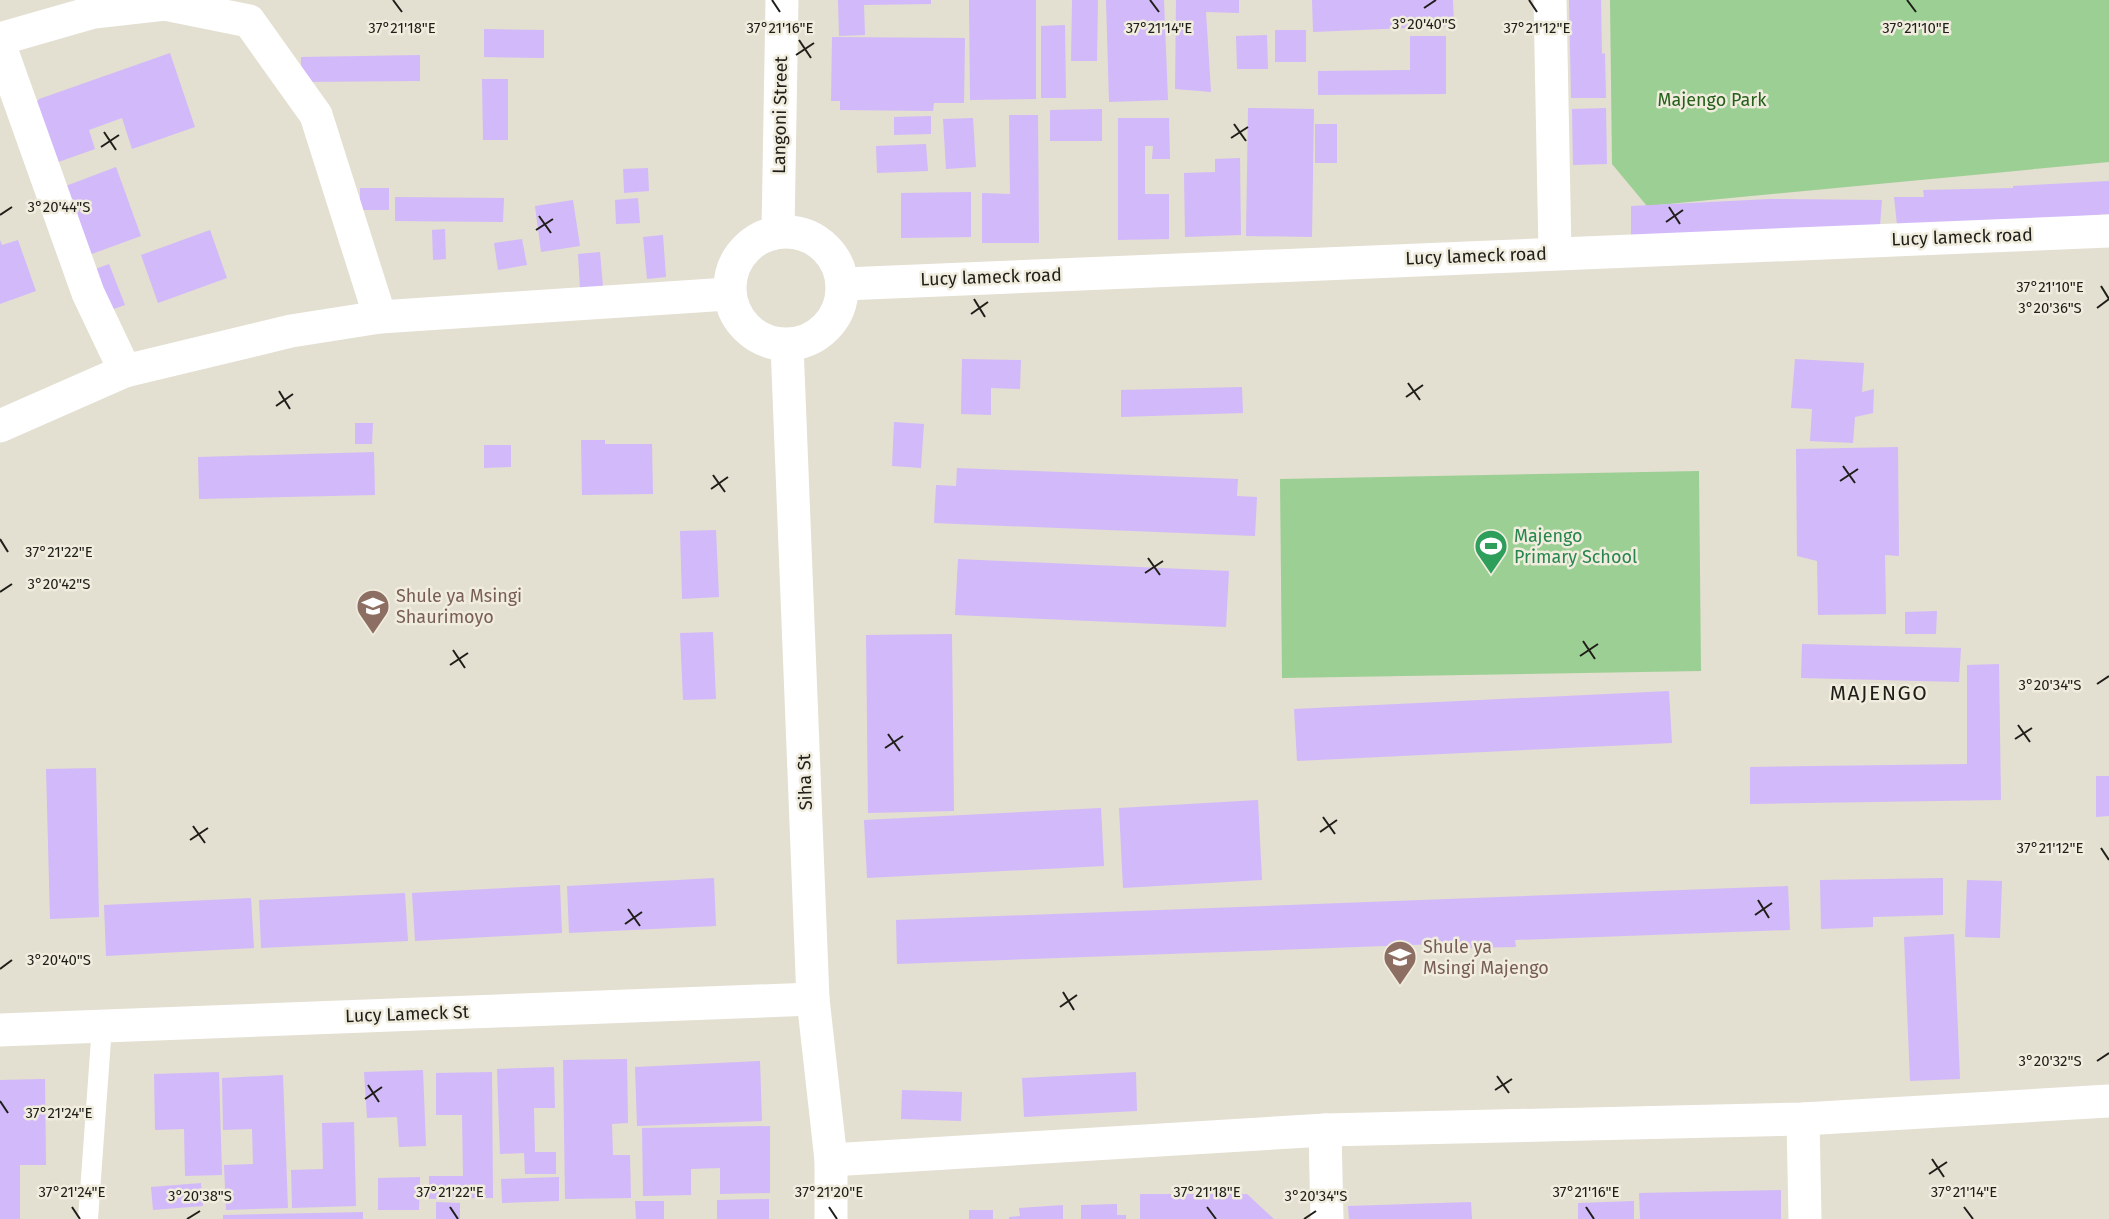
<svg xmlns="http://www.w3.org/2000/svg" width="2109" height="1219" font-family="'Fira Sans',sans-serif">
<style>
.green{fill:#9ccf93}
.building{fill:#d2b9fa}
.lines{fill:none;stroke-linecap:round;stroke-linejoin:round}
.service{stroke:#fff;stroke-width:20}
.minor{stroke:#fff;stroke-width:33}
.ticks{fill:none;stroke:#1f1e19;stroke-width:2}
.labels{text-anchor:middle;stroke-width:5;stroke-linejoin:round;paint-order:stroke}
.park-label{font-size:18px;fill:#26601b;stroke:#f0ecde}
.street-label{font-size:18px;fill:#1f1e19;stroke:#f0ecde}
.leisure-label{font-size:18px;fill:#27864d;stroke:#f0ecde;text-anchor:start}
.education-label{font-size:18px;fill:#785e54;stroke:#f0ecde;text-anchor:start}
.quarter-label{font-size:21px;letter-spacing:1.5px;fill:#1f1e19;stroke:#f0ecde}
.ticks-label{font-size:15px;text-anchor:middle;fill:#1f1e19;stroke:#f0ecde;stroke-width:5;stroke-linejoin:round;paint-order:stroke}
</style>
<rect width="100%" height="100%" fill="#e3dfd1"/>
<!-- green -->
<g class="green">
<path d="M1610,0H2109V162L1647,206L1612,164Z"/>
<path d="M1699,471L1701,671L1282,678L1280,479Z"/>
</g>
<!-- building -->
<g class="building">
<path d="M838,0H931V4L864,5L865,35L839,36Z"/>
<path d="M969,0H1036V99L970,100Z"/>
<path d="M1072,0H1098L1097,61H1071Z"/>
<path d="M1106,0H1164L1168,100L1109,102Z"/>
<path d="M1176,0H1239V13L1206,12L1211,92L1175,89Z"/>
<path d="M1312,0H1453L1454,26L1313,32Z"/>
<path d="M1569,0H1601L1602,54L1605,53L1606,98H1571Z"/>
<path d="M1065,25L1066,98H1041V26Z"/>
<path d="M484,29L544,30V58L484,57Z"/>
<rect x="1275" y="30" width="31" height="32"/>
<path d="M1267,35L1268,69H1237L1236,36Z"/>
<path d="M1410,36H1446V94L1318,95V71L1410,70Z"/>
<path d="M832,37L965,38L964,103H934L933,111L840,110V101H831Z"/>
<path d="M170,53L195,127L132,149L122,118L89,130L95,149L47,166L29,113L39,99Z"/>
<path d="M420,55V81L301,82V57Z"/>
<path d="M482,79H508V140H483Z"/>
<path d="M1248,108L1314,109L1312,237L1246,236Z"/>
<path d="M1606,108L1607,164L1573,165L1572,109Z"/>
<path d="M1102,109V141H1050V110Z"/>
<path d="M1009,115H1038L1039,243H982V193L1010,194Z"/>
<path d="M931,116V134L894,135V117Z"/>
<path d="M973,118L976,167L946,169L943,119Z"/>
<path d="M1118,118H1169L1170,159H1152L1153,146H1145V194H1169V239L1118,240Z"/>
<rect x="1315" y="124" width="22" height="39"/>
<path d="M926,144L928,171L877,173L876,146Z"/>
<path d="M1240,158L1241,235L1185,237L1184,173L1215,172V159Z"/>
<path d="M116,167L141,236L89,255L63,187Z"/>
<path d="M648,168L649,191L624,193L623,169Z"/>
<path d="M2109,181V214L2015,221L1897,225L1894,197H1924L1923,190L2013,188V186Z"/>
<rect x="360" y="188" width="29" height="22"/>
<path d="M971,192V237L901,238V193Z"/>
<path d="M395,197L504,198L503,222L395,221Z"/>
<path d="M638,198L640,223L616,224L615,200Z"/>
<path d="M1769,199L1882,200L1880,226L1631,239V206Z"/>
<path d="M573,200L580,246L541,252L535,206Z"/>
<path d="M445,229L446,259L433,260L432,230Z"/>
<path d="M210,230L227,278L158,303L141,255Z"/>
<path d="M663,235L666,277L647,279L643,237Z"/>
<path d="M522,239L527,265L498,270L494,243Z"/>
<path d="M0,240L2,245L18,240L36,291L0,304Z"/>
<path d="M600,252L603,287L580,289L578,254Z"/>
<path d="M109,264L125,305L108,311L93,270Z"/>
<path d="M962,359L1021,360L1020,389L991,388V415L961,414Z"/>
<path d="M1795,359L1864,363L1862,392L1874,389L1873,413L1855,417L1853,443L1810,441L1812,409L1791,408Z"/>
<path d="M1242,387L1243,413L1121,417V390Z"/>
<path d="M894,422L924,424L921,468L892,466Z"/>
<path d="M355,423H373L372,444H355Z"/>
<path d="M581,440H605V444H652L653,494L582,495Z"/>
<path d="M484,445H511V467L484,468Z"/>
<path d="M1898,447L1899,556L1885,555L1886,614L1818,615L1817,561L1797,556L1796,449Z"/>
<path d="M374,452L375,495L199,499L198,457Z"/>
<path d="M957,468L1238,479L1237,496L1257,497L1255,536L934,523L936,485L956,486Z"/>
<path d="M716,530L719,597L682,599L680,531Z"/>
<path d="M958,559L1229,571L1226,627L955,615Z"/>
<path d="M1937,611L1936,634H1905V612Z"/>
<path d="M713,632L716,699L683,700L680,633Z"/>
<path d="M952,634L954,811L868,813L866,635Z"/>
<path d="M1802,644L1961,648L1959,682L1801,678Z"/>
<path d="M1999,664L2001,800L1750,804V767L1967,764V665Z"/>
<path d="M1669,691L1672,743L1297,761L1294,709Z"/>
<path d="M96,768L99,917L50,919L46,769Z"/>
<path d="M2096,776H2109V816L2096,817Z"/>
<path d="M1258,800L1262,880L1123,888L1119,808Z"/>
<path d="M1101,808L1104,866L867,878L864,820Z"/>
<path d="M714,878L716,926L569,933L567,886Z"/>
<path d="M1943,878V915L1873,917V927L1821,929L1820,880Z"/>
<path d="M1967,880L2002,881L2000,938L1965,937Z"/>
<path d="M560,885L562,933L415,941L412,893Z"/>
<path d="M1788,886L1790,930L1515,940L1516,947L1466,948L1465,943L897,964L896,920Z"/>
<path d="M405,893L408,941L261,948L259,900Z"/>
<path d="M251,898L254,948L106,956L104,905Z"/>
<path d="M1954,934L1960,1079L1910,1081L1904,937Z"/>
<path d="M627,1059L628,1123L612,1124L613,1155H630L631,1198L565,1199L563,1060Z"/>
<path d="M760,1061L762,1121L637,1126L635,1067Z"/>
<path d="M554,1067L555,1108H534L535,1152H556V1174H525L524,1153L500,1154L497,1069Z"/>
<path d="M423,1070L426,1146L399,1147L397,1117L367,1118L364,1072Z"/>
<path d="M219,1072L222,1175L185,1176L184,1129L155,1130L154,1074Z"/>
<path d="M492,1072L493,1198L429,1199V1176H463L462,1115H436V1073Z"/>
<path d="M1136,1072L1137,1111L1024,1117L1022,1078Z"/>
<path d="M283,1075L288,1208L226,1210L224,1165L253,1164L252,1129L223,1130L222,1078Z"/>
<path d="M45,1079L46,1165H20V1219H0V1080Z"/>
<path d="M902,1090L962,1092L961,1121L901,1119Z"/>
<path d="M354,1122L356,1206L292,1208L291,1170L323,1169L322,1123Z"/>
<path d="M770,1126V1193L720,1194V1168L691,1169V1195L643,1196L642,1128Z"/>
<path d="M420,1177L419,1210H378V1178Z"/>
<path d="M559,1177V1201L502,1203L501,1179Z"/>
<path d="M201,1183L203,1206L153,1210L151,1187Z"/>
<path d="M1781,1190V1219H1640L1639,1193Z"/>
<path d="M1140,1194H1247L1274,1219H1140Z"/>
<path d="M769,1199V1219H717V1200Z"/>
<path d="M635,1201H664V1219H636Z"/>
<path d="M1634,1201V1219H1578V1203Z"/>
<path d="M436,1202L460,1203V1219H436Z"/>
<path d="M1471,1202L1472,1219H1349L1348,1206Z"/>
<path d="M1117,1204V1215H1126V1219H1081V1205Z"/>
<path d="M1063,1205V1219H1009V1217L1020,1216L1019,1208Z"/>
<rect x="969" y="1210" width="24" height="9"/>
<path d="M363,1212V1219H223V1215Z"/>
</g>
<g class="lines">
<!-- service -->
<path class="service" d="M88,1219L102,1026"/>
<!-- minor -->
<g class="minor">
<path d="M1550,0L1555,253"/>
<path d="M0,39L94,12L165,4L249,21L316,115L380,317"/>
<path d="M0,46L88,293L125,371"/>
<path d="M778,231L782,0"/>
<circle cx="786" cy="288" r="56"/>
<path d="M844,284L2109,231"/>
<path d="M787,345L813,999L831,1160V1219"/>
<path d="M0,426L125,371L291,331L380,317L728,294"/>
<path d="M0,1030L813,999"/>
<path d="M1803,1119L1805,1219"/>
<path d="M1325,1130L1327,1219"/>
<path d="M831,1160L1325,1130L1803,1119L2109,1101"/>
</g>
</g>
<!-- ticks -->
<path class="ticks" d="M393,0L402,12M772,0L780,12M1150,0L1159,12M1529,0L1537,12M1907,0L1916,12M1424,8L1436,0M799,40L811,58M796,55L814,43M1234,124L1246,141M104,132L116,150M1231,138L1248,127M101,147L119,135M1669,207L1680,224M0,215L12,207M539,216L551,233M1666,222L1683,210M536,230L553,219M2101,286L2109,299M974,299L985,317M2097,308L2109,299M971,314L988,302M1408,383L1420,400M279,391L290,409M1406,397L1423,385M276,406L293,394M1843,466L1855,483M713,475L725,492M1840,481L1858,469M711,489L728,477M0,539L8,552M1148,558L1160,575M1145,573L1163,561M0,592L12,584M1583,641L1595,659M453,650L465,668M1580,656L1598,644M450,665L468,653M2097,684L2109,676M2018,725L2030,742M888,734L900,751M2015,739L2032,728M885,748L903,736M1323,817L1335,834M193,826L205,843M1320,832L1337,820M190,840L208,828M2101,848L2109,860M1758,900L1769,918M628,909L640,926M1755,915L1772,903M625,924L642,912M0,969L12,960M1063,992L1074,1010M1060,1007L1077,995M2097,1061L2109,1053M1497,1076L1509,1093M368,1085L379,1102M1495,1090L1512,1079M365,1099L382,1087M0,1101L8,1113M1932,1159L1944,1177M1929,1174L1947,1162M72,1207L80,1219M450,1207L458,1219M829,1207L837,1219M1207,1207L1216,1219M1586,1207L1594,1219M1964,1207L1973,1219M187,1219L200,1211M1304,1219L1316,1211"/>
<!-- icons -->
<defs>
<g id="stadium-pin" transform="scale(1.725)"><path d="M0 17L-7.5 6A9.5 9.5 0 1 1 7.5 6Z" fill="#2e9e5b" stroke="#f0ecde"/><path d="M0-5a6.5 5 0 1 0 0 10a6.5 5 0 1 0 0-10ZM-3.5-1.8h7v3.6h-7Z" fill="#fff"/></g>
<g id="school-pin" transform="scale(1.725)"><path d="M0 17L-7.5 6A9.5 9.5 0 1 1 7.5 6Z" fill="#8d6e63" stroke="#f0ecde"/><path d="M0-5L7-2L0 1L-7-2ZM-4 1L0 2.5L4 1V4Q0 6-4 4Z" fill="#fff"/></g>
</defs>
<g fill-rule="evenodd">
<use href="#stadium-pin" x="1491" y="546"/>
<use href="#school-pin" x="373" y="606"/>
<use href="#school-pin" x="1400" y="957"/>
</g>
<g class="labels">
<!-- park labels -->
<g class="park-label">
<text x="1712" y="106">Majengo Park</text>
</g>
<!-- street labels -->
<g class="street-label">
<text transform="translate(780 115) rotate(-89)" y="6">Langoni Street</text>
<text transform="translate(1962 237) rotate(-2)" y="6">Lucy lameck road</text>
<text transform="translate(1476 256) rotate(-2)" y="6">Lucy lameck road</text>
<text transform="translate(991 277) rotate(-2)" y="6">Lucy lameck road</text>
<text transform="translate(805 782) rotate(-92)" y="6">Siha St</text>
<text transform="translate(407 1014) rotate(-2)" y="6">Lucy Lameck St</text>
</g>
<!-- leisure labels -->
<g class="leisure-label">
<text x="1514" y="542">Majengo<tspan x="1514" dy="21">Primary School</tspan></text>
</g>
<!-- education labels -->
<g class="education-label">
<text x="396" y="602">Shule ya Msingi<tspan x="396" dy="21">Shaurimoyo</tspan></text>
<text x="1423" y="953">Shule ya<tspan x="1423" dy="21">Msingi Majengo</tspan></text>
</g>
<!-- quarter labels -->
<g class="quarter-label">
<text x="1879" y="700">MAJENGO</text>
</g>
</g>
<g class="ticks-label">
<text x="1424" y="29">3°20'40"S</text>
<text x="402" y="33">37°21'18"E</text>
<text x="1916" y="33">37°21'10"E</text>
<text x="780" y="33">37°21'16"E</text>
<text x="1159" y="33">37°21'14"E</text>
<text x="1537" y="33">37°21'12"E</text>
<text x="59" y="212">3°20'44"S</text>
<text x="2050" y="292">37°21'10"E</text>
<text x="2050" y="313">3°20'36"S</text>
<text x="59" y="557">37°21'22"E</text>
<text x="59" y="589">3°20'42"S</text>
<text x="2050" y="690">3°20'34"S</text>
<text x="2050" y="853">37°21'12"E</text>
<text x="59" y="965">3°20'40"S</text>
<text x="2050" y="1066">3°20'32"S</text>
<text x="59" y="1118">37°21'24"E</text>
<text x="72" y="1197">37°21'24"E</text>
<text x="450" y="1197">37°21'22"E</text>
<text x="829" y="1197">37°21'20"E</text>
<text x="1207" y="1197">37°21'18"E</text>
<text x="1586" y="1197">37°21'16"E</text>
<text x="1964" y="1197">37°21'14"E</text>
<text x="200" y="1201">3°20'38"S</text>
<text x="1316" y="1201">3°20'34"S</text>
</g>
</svg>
